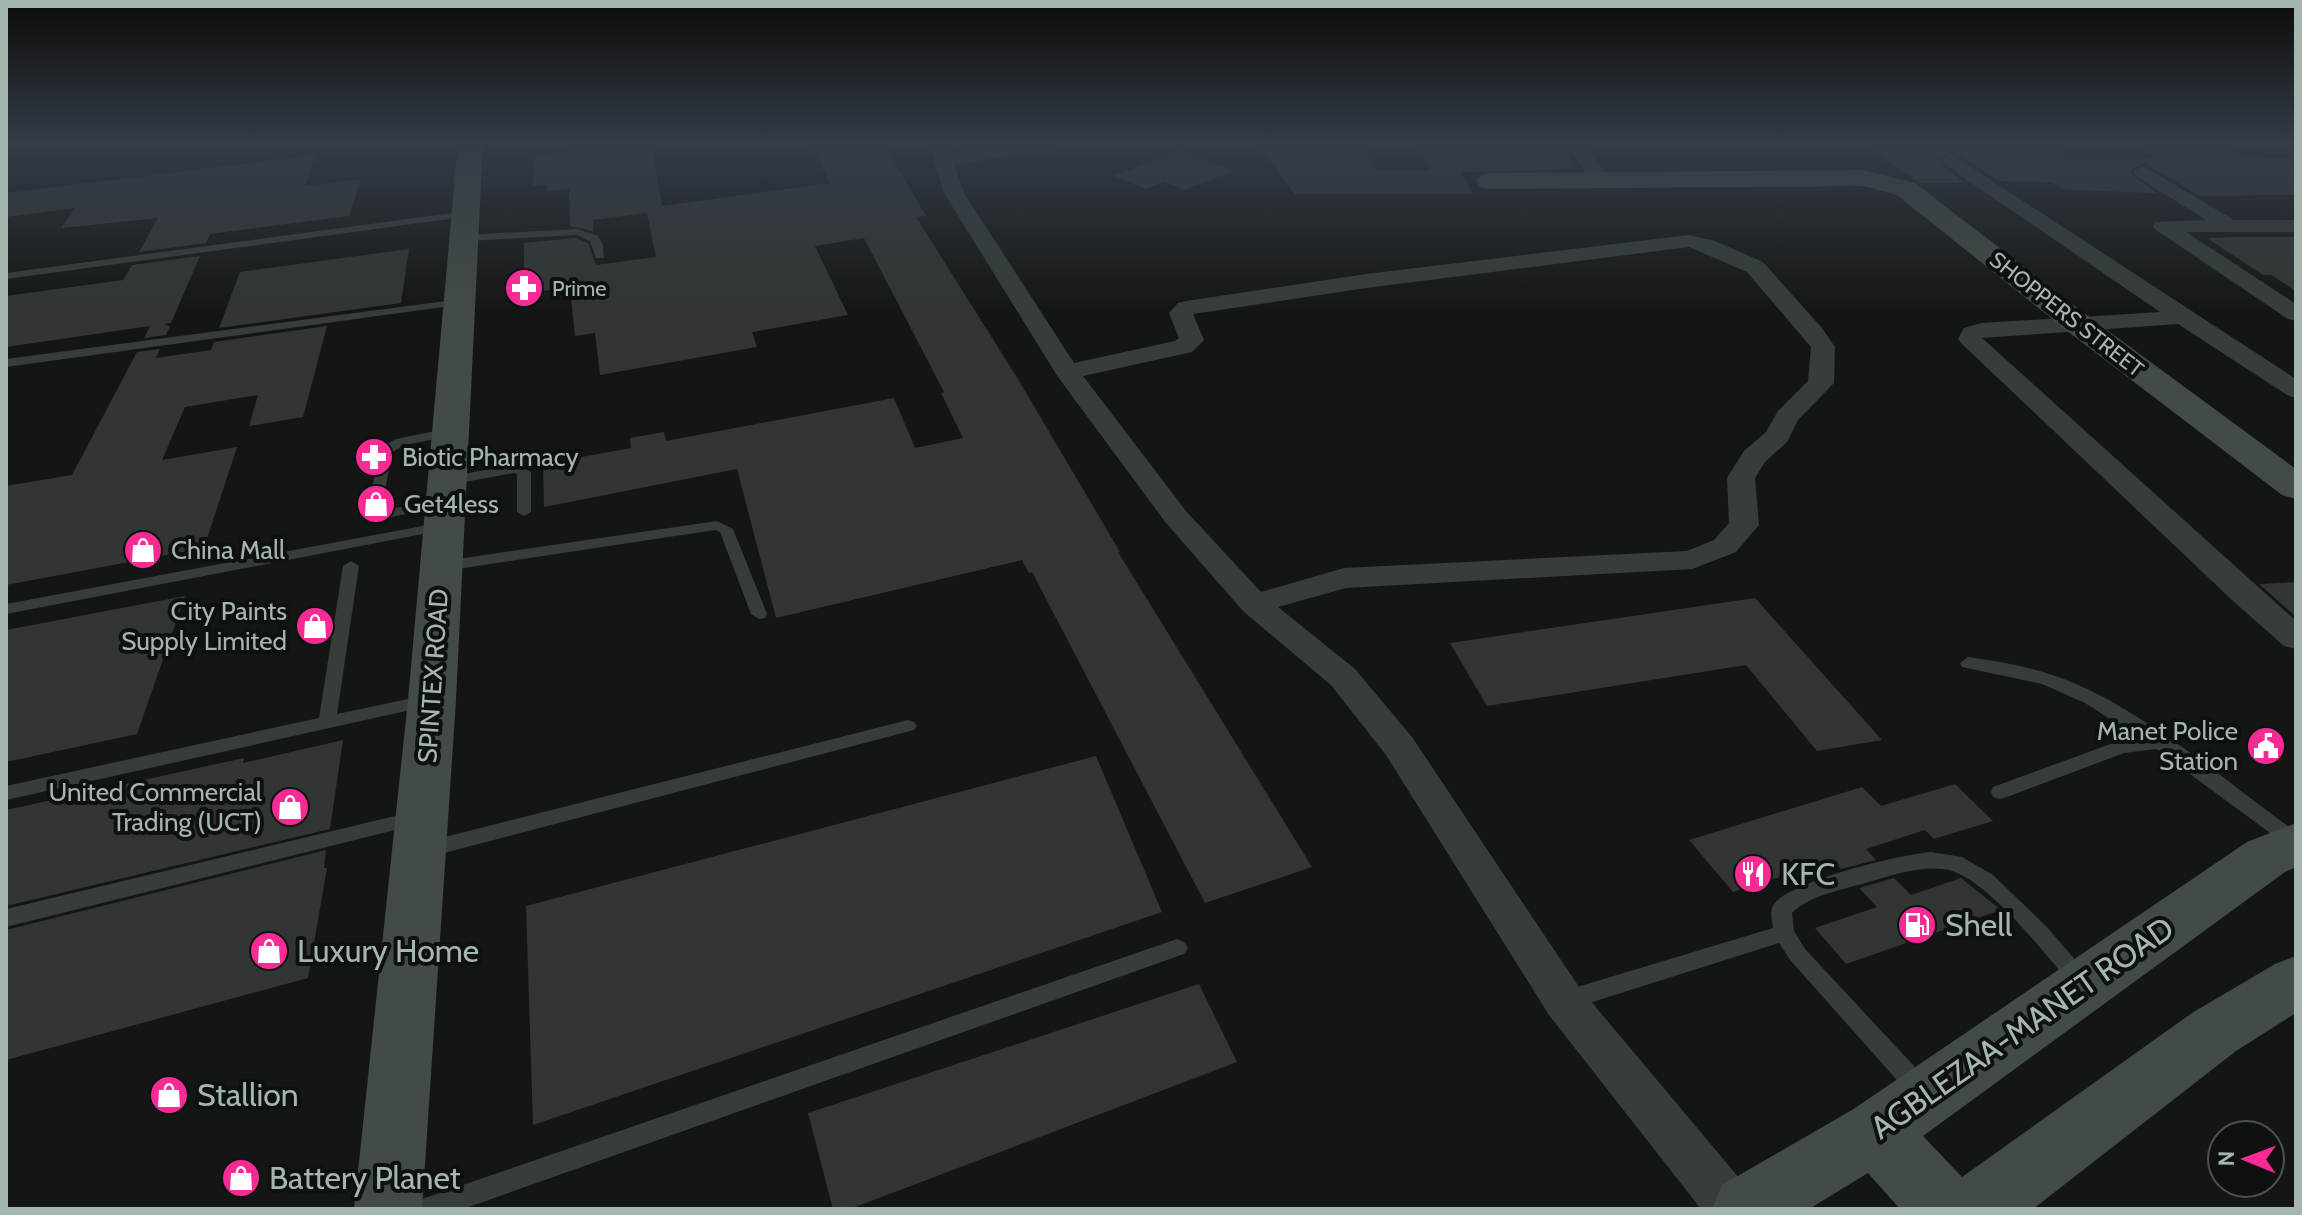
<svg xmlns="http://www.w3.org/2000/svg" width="2302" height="1215" font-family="Cabin,sans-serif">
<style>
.building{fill:#313534}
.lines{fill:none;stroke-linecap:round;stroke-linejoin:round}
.lane{fill:#373d3b;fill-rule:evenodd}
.street{fill:#373d3b;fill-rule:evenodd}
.secondary{fill:#434b47;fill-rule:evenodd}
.labels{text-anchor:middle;stroke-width:8;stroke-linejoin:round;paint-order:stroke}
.far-poi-label{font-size:22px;fill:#a5b6ae;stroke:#0f1110;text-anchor:start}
.far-street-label{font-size:22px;fill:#a5b6ae;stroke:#0f1110}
.poi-label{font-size:26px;fill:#a5b6ae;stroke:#0f1110;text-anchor:start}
.street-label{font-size:26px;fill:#a5b6ae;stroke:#0f1110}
.near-poi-label{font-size:32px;fill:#a5b6ae;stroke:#0f1110;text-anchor:start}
.near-street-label{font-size:32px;fill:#a5b6ae;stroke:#0f1110}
</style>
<rect width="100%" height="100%" fill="#141615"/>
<!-- building -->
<g class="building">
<path d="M573,143H594L595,150L651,143L662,206L830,183L811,143H883L926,216L916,217L1018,379L1120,552H1118L1312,867L1205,903L1032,572L1029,573L1022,560L776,618L737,469L544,507L543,464L631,448L630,438L664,432L666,441L894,398L915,448L963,438L941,393L944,392L864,238L815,246L848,315L752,332L757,347L600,375L595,333L575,336L570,287L524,294V243L576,238L588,243L596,265L656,257L647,213L593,220V231L570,226L569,189L547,191V185L533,186L534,157L574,152Z"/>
<path d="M1861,143H2046L2069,159H2157L2142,149L2223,147L2244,157L2296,158V195L2199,196L2145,163L2131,169V174L2157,193L2073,190L2060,188L2052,182L1999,181L1953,151L1940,158L1939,161L1964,183H1920Z"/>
<path d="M1417,144L1562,148L1576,169L1461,172L1473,194H1295L1261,149L1366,150L1375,170H1430Z"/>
<path d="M1180,151L1233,171L1184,190L1164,182L1146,189L1113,176Z"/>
<path d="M315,155L305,186L361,179L349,216L210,234L206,243L139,252L158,218L61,228L75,208L6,217V193Z"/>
<path d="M2241,237H2296V291L2271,275H2263L2207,238Z"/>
<path d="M409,249L401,303L219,328L240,272Z"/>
<path d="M200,256L171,323L164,324L170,326L166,335L144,338L150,326L6,347V296L123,280L132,265Z"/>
<path d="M327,326L303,417L249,426L258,395L185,407L162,460L237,447L204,548L6,585V486L72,475L137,352L160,349L156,358L211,350L214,342Z"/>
<path d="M2296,582V617L2259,584Z"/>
<path d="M185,596L137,734L6,762V630Z"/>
<path d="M1755,598L1882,740L1817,751L1746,665L1487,706L1450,643Z"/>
<path d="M343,740L330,829L6,906V810L244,758L243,763Z"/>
<path d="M1096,756L1162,912L533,1125L526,906Z"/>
<path d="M1955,784L1993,821L1934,839L1925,830L1866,849L1876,860L1841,869L1833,860L1733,892L1689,840L1862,787L1881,806Z"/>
<path d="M326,850L324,868H327L308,978L6,1060V930Z"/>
<path d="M1894,878L1911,895L1961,878L2001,910L1846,964L1815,928L1877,907L1859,888Z"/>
<path d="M1199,984L1237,1062L850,1209H833L808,1113Z"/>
</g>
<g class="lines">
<!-- lane -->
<g class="lane">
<path d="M479,143H496L471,151L466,148Z"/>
<path d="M467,211L471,212V216L6,279V273Z"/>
<path d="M577,229L598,236L603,245L604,258H596L590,241L577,235L465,241L460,238L465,235Z"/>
<path d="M461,299L465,300V304L6,367V359Z"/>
<path d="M450,428L455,429V435L405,445L392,452L382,508L390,509L444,499L449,500L451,503L449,506L390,517L369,514L367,511L381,447L396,439Z"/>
<path d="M516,464L531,472V512L524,516L517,512V474L514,473L448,485L441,481L448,477Z"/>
<path d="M717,521L733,529L767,614L765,618L759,619L751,614L720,532L715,530L444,571L436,566L444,561Z"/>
<path d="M444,522L449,523L451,526L449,529L6,614V604Z"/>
<path d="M351,561L359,566L337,714L427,695L433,697L436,701L433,705L6,800V786L319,718L343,566Z"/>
<path d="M1968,657C2005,662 2041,669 2076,684C2152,717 2228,783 2296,832V850L2289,847L2156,749L2124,753L2007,797L2000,799L1993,797L1991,792L1993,787L2116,742L2140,738L2085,703L2042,684L1962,667L1960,663Z"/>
<path d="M908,720L914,722L917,726L914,730L425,858L418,855L415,850L418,845L425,842Z"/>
<path d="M416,811L423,813L426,818L423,823L6,927V909Z"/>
<path d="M1931,852L1962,857L1993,875L2046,926L2092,979L2089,986L2081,988L2073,986C2045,955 1984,873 1943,869C1916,866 1890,876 1865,883C1839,891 1812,894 1792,913L1794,931L1805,949L1928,1081L1932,1089L1928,1097L1920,1100L1912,1097L1791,961L1779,943L1564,1011L1556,1008L1553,1001L1556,994L1564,991L1773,928C1772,920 1769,911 1774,904C1793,880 1899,855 1931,852Z"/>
<path d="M1177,939L1184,942L1188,948L1184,954L463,1209H416L419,1200L428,1197Z"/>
</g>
<!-- street -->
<g class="street">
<path d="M929,143H947L951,154L1013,143H1085L1076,148L1012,155L954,165L964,193L1074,363L1175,341L1179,338L1169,313L1178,303L1186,301L1366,274L1689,235L1715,241L1763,262L1822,328L1835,347L1834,383L1798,420L1787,442L1765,462L1755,478L1759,525L1736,552L1692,569L1346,588L1278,607L1355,669L1412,737L1579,987L1750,1191L1757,1209H1701L1549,1015L1386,755L1331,685L1243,611L1166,523L1058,377L944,193ZM1689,247L1747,272L1811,347L1808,381L1778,411L1766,432L1744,451L1727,478L1729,523L1714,540L1687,551L1344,568L1261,592L1186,511L1083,376L1192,352L1204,340L1193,314L1366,288Z"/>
<path d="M1567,143H1585L1608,178L1605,182H1591Z"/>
<path d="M1951,154L2296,379V398L2287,395L2178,324L1982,338L2296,621V649L2284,646L2232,600L1962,344L1958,339L1964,328L1982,323L2160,312L1944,164L1942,160Z"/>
<path d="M2143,166L2234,220H2296V232H2186L2296,304V321L2288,319L2156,230L2153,226L2156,222L2206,220L2136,176L2133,172Z"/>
</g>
<!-- secondary -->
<g class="secondary">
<path d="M458,143H483L456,700L422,1209H354L408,700Z"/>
<path d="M1863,170L1915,183L2088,316L2296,469V499L2282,495L2066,330L1897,195L1863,186L1489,189L1480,187L1476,181L1480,175L1489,173Z"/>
<path d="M2296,823V867L2285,872L1923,1136L1962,1177L2192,1013L2275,964L2296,956V1013L2236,1051L2033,1209H1900L1868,1173L1809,1209H1712L1722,1185L1852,1110L2247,842Z"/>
</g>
</g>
<!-- sky -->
<linearGradient id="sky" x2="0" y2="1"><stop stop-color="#0b0c0c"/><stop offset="0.46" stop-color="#343c46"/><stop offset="1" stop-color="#343c46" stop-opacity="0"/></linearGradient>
<rect width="2302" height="313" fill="url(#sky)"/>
<!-- icons -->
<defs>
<g id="pharmacy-disc" transform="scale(2)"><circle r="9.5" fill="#f72b93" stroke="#0f1110"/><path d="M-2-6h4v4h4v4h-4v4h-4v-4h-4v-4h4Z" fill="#fff"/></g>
<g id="shop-disc" transform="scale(2)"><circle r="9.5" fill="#f72b93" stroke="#0f1110"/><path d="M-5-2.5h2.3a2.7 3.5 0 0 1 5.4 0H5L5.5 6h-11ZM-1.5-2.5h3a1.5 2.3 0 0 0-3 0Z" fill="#fff"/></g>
<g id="civic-disc" transform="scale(2)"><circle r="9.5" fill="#f72b93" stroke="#0f1110"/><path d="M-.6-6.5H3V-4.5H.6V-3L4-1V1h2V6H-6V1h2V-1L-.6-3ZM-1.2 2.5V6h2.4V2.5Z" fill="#fff"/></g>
<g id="restaurant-disc" transform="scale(2)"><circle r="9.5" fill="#f72b93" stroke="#0f1110"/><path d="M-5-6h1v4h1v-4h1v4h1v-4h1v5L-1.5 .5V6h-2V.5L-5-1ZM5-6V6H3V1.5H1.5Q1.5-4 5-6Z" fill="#fff"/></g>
<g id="fuel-disc" transform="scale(2)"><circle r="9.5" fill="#f72b93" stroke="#0f1110"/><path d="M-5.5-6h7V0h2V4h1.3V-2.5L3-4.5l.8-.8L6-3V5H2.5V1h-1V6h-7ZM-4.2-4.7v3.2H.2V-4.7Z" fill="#fff"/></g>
</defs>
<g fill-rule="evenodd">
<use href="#pharmacy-disc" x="524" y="288"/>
<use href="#pharmacy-disc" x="374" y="457"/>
<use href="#shop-disc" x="376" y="504"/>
<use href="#shop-disc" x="143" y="550"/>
<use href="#shop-disc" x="315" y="626"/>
<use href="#civic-disc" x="2266" y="746"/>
<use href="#shop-disc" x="290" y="807"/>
<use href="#restaurant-disc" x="1753" y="874"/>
<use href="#fuel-disc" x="1917" y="925"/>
<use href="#shop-disc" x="269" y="951"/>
<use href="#shop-disc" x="169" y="1095"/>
<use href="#shop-disc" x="241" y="1178"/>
</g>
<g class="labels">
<!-- far-poi labels -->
<g class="far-poi-label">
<text x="552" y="296">Prime</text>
</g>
<!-- far-street labels -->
<g class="far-street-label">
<text transform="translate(2067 314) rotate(38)" y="8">SHOPPERS STREET</text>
</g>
<!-- poi labels -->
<g class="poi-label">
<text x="402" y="466">Biotic Pharmacy</text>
<text x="404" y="513">Get4less</text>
<text x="171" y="559">China Mall</text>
<text x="287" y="620" text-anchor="end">City Paints<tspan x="287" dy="30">Supply Limited</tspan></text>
<text x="2238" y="740" text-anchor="end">Manet Police<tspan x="2238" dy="30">Station</tspan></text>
<text x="262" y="801" text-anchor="end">United Commercial<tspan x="262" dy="30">Trading (UCT)</tspan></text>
</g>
<!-- street labels -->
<g class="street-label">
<text transform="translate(433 676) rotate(-86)" y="9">SPINTEX ROAD</text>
</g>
<!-- near-poi labels -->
<g class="near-poi-label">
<text x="1781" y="885">KFC</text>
<text x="1945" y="936">Shell</text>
<text x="297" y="962">Luxury Home</text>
<text x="197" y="1106">Stallion</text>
<text x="269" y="1189">Battery Planet</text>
</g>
<!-- near-street labels -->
<g class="near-street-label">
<text transform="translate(2022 1028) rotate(-35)" y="11">AGBLEZAA-MANET ROAD</text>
</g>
</g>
<!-- border -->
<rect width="2302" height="1215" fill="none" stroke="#a5b6ae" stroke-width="16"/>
<!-- north arrow -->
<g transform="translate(2246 1159) rotate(271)"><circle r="38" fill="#0f1110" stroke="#4b534f" stroke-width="2"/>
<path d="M0-6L14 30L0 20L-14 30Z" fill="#f72b93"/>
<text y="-12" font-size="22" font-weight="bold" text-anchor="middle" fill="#a5b6ae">N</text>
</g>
</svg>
